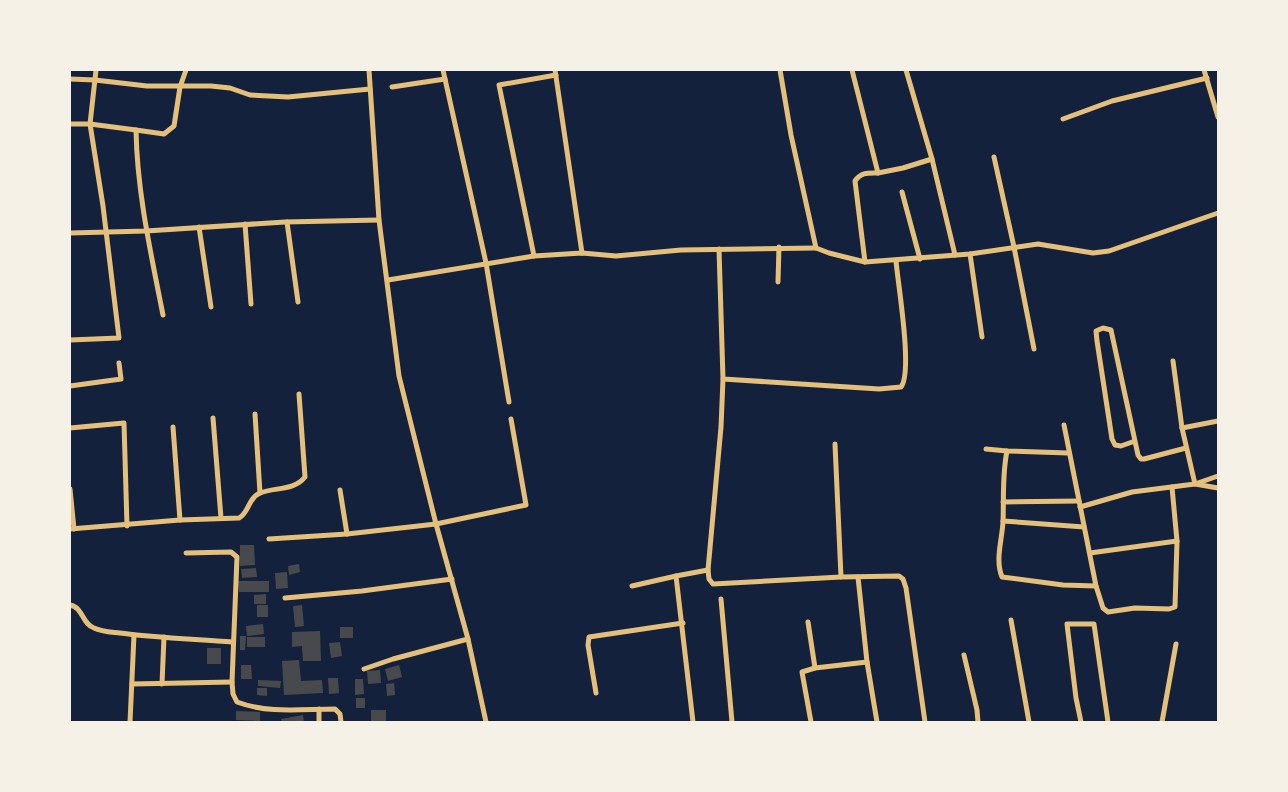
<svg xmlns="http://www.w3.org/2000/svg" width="1288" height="792" font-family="'Titillium Web',sans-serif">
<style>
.building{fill:#48494c}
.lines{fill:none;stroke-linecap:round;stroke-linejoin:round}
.minor{stroke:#e5c07b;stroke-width:5}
</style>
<rect width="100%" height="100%" fill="#14213d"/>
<!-- building -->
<g class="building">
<path d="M240,545H254L255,565L240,566Z"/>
<path d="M299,564L300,572L289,575L288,566Z"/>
<path d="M256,568L257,577L242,578L241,569Z"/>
<path d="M287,572L288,588L276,589L275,573Z"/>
<path d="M238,581H269V592H239Z"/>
<path d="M266,594V604H254V595Z"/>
<rect x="257" y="605" width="11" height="12"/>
<path d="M302,605L304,626L295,627L293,606Z"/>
<path d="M263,624L264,634L247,636L246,626Z"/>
<rect x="340" y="627" width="13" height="11"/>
<path d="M320,631L321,661H303L302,646L292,647V632Z"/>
<path d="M240,636H246L245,650H240Z"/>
<rect x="247" y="637" width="18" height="10"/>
<path d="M340,642L342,656L331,658L329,643Z"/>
<rect x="207" y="648" width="14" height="16"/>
<path d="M299,660L301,681L322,680L323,693L284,695L282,661Z"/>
<path d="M241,665H251L252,679H241Z"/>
<path d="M399,665L402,677L388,681L385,669Z"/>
<path d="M380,670L381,683L368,684L367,671Z"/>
<path d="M328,678H338L339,693L329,694Z"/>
<path d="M355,679H363L364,694L355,695Z"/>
<path d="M258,680L281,681L280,688L258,686Z"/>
<path d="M394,683L395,695L387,696L386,684Z"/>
<path d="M257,688H267V696L257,695Z"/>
<rect x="356" y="698" width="9" height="10"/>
<path d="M371,710H386V722L371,721Z"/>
<path d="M236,711L260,712V721L236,720Z"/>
<path d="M303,715L304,722H282L281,719Z"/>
</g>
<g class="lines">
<!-- minor -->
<g class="minor">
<path d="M369,70L379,220L399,376L436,524L468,639L486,722"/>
<path d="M443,70L486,263L509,402"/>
<path d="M555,70L582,253"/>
<path d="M780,70L791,135L816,248L829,253L865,262L970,254L1038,244L1093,253L1109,251L1218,213"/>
<path d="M852,70L878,173C868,173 861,172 855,181L865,262"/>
<path d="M906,70L932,159L955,255"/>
<path d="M1204,70L1218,117"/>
<path d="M70,79L95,80L147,86H211L230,88L250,95L288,97L370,89"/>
<path d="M392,87L445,79"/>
<path d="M1063,119L1112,101L1207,78"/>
<path d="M70,124H90L136,130C137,192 151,254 163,315"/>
<path d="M136,130L164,134L174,126L180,87L186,70"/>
<path d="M994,157L1014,247L1034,349"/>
<path d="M878,173L903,168L932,159"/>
<path d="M902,192L920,259"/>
<path d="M287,222L298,302"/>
<path d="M245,224L251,304"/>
<path d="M199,227L211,307"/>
<path d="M70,233L146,231L285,222L379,220"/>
<path d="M719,249L723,379L879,389L901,387C913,372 898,284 896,261"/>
<path d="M970,254L982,337"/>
<path d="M534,256L499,85L556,75"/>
<path d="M388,280L534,256L582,253L616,256L681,250L816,248"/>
<path d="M778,282L779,247"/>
<path d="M70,340L119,338L103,206L90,124L96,70"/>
<path d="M1173,361L1182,428L1195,484L1218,488"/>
<path d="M723,379L721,427L708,570L709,579L713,584L841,577L899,576L903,579L906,588L925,722"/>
<path d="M70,386L121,379L119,363"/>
<path d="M255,414L260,493"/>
<path d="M213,418L221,518"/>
<path d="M1064,425L1096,586L1103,608L1108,612L1135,608L1169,609L1175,607L1177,541L1172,487"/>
<path d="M173,427L180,520"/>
<path d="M70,428L124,423L127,526"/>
<path d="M1182,428L1218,421"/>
<path d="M1135,441L1121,446L1115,445L1112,439L1097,341L1096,331L1103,328L1111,330L1138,455L1141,459H1144L1186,448"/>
<path d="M835,444L841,577"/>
<path d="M986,449L1007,451L1068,453"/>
<path d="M1007,451C1002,475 1004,498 1003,522C1002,540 995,560 1002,577L1063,585L1096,586"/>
<path d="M70,489L74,529"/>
<path d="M340,490L347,534L436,524L526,505L511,419"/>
<path d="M1003,502L1079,501"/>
<path d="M1080,507L1132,492L1195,484L1218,476"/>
<path d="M1003,521L1084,527"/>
<path d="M70,529L180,520L239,518C249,513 248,498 260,493C275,487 294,491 305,477L299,394"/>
<path d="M269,539L347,534"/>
<path d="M186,553L231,552L237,557L232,682L233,694L237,702C269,714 302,709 335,709L340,714L341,722"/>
<path d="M1090,553L1177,541"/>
<path d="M858,577L867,662L877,722"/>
<path d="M632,586L676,576"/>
<path d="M285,598L362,591L452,579"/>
<path d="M721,599L732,722"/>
<path d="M70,605C83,607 82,624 94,628C102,632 112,632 120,633C157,638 195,639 233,642"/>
<path d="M1011,620L1029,722"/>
<path d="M808,622L815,668"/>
<path d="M964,655L977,710L978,722"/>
<path d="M364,669L393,659L468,639"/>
<path d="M132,684L232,682"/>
<path d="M162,684L164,637"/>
<path d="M596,693L588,645L589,637L683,623"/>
<path d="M319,709V722"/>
<path d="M130,722L134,635"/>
<path d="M693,722L676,576L708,570"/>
<path d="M811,722L802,672L815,668L867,662"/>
<path d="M1081,722L1076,698L1067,624H1094L1108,722"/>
<path d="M1162,722L1176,644"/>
</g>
</g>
<!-- border -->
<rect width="1288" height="792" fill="none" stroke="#f6f1e7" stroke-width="142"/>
</svg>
